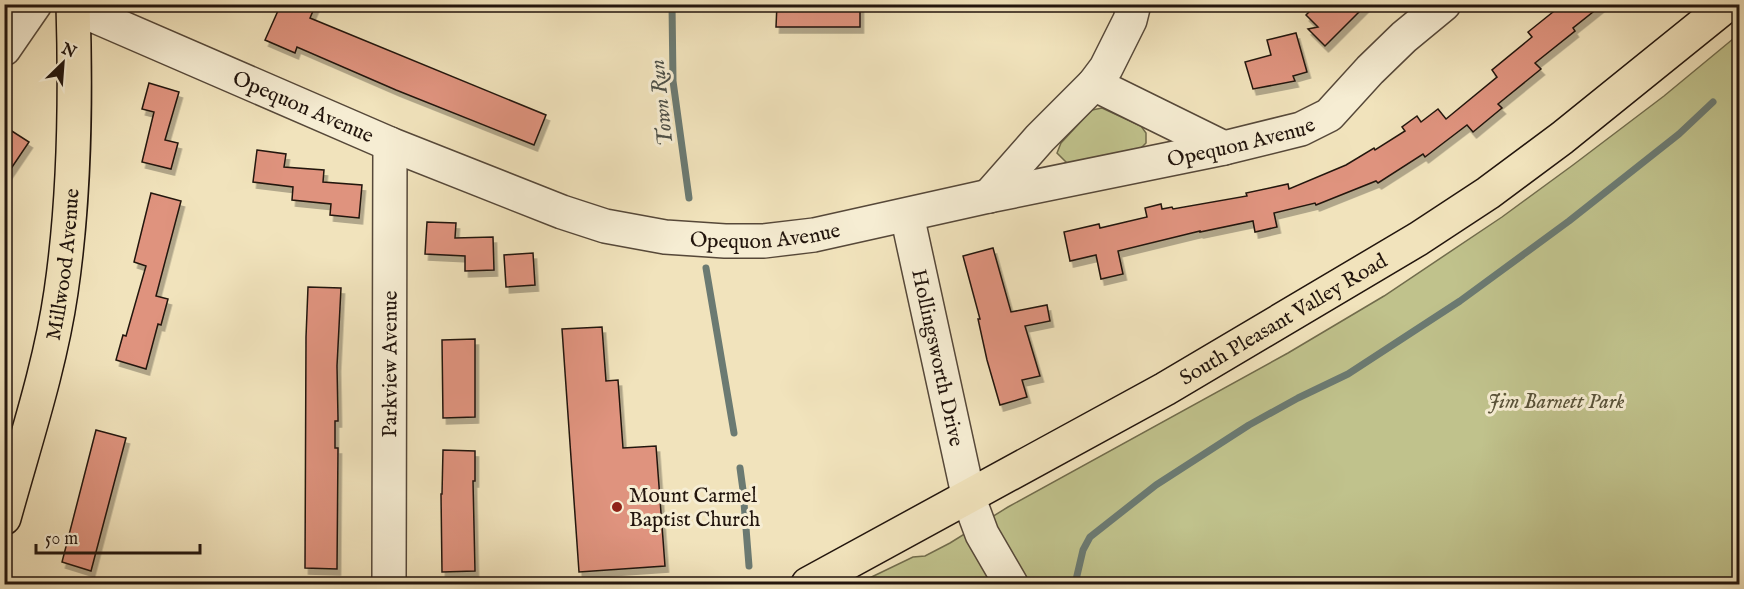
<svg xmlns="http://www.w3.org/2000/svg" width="1744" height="589" font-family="'IM FELL English',serif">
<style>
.green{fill:#c0c28c;stroke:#716c4c;stroke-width:1.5}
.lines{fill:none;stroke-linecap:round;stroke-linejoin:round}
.stream{stroke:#6b7a72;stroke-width:7}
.building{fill:#df937e;stroke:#22150d;stroke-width:1.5;filter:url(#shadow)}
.minor-casing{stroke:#564839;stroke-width:36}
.major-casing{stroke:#22150d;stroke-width:36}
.minor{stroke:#f6edd3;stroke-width:33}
.major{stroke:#f1e3bc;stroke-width:33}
.poi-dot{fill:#8f2418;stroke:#f6edd3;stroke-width:2}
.labels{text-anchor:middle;stroke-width:6;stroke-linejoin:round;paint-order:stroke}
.street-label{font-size:21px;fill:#22150d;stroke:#f6edd3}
.park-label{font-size:21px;font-style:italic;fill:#595239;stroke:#f6edd3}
.poi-label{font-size:21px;fill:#22150d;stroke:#f6edd3;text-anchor:start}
.water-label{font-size:22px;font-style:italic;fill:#4d5048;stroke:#f6edd3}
</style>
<defs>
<filter id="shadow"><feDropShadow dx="3.5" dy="6" stdDeviation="0" flood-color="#0004"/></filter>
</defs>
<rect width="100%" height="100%" fill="#f1e3bc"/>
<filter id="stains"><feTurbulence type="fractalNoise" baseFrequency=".00333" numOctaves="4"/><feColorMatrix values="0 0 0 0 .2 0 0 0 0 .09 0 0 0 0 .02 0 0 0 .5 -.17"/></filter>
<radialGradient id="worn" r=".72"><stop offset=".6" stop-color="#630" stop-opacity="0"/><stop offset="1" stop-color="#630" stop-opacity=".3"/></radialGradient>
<!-- green -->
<g class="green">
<path d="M1739,34V584H857L913,557L925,556L950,543L1008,507L1288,353L1384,296L1502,217L1573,165L1664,96Z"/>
<path d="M1102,108L1141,126L1146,133V143L1139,150L1069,165L1057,153L1061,143L1086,116L1092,110Z"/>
</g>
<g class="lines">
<!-- stream -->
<g class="stream">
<path d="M672,4L673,81L689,198"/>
<path d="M706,268L734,433"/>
<path d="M740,468L743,490L749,566"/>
<path d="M1075,584L1083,550L1090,537L1156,485L1249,425L1298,398L1348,374L1460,301L1569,221L1679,134L1713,102"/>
</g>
</g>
<!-- building -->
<g class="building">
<path d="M281,4H316L310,18L546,115L534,145L396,90L297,47L295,53L265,40Z"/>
<path d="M777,4H860V27H776Z"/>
<path d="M1317,4H1367L1325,46L1308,29L1318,27L1306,15Z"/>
<path d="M1563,4H1603L1573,28L1575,31L1535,63L1541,69L1498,104L1502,108L1473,132L1467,125L1425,157L1423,154L1378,183L1376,181L1316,205L1315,203L1274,213L1277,227L1255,232L1253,221L1200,232V231L1118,251L1123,274L1101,279L1096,255L1070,261L1064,232L1099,224L1100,228L1147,217L1145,208L1161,204L1162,209L1172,207L1173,209L1247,196L1246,193L1288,184L1289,189L1346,165L1374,148L1375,150L1405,131L1402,127L1417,116L1421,122L1438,109L1446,119L1497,77L1492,70L1532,37L1528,32Z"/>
<path d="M1296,33L1307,72L1293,76L1295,81L1253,89L1245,62L1271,55L1267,40Z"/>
<path d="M149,83L179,92L165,140L178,143L171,169L142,162L154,112L142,109Z"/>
<path d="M4,126L29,142L4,179Z"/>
<path d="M257,150L286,154L284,167L324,170L323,182L362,185L359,218L330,215L331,204L292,200L293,187L253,182Z"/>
<path d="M151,193L181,201L156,296L168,299L161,325L158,324L146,369L116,360L123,335L126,336L146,266L134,262Z"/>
<path d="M427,222L456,223L455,238L493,237L494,270L465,271V256L425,254Z"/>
<path d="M993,248L1011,312L1047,305L1050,321L1025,326L1040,376L1022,380L1027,397L1000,405L987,360L978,319H980L963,256Z"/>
<path d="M533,253L535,285L506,287L504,255Z"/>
<path d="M308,287L341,288L337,366L338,418V421H335V448H338L337,569L305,568L306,337Z"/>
<path d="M602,327L606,381L618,380L623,448L656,446L665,566L579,572L562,329Z"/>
<path d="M475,339V417L443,418L442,340Z"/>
<path d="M96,430L126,438L91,571L62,562Z"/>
<path d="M443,450L475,451V481H473L475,571L442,572L441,494H442Z"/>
</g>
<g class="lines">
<!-- minor casing -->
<g class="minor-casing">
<g id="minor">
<path id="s1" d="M74,7L390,144L562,212L605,226L665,237L725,241H764L814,235L989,196L1224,148L1301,129L1329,115L1370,70L1404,37L1444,4"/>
<path d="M4,49L35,4"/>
<path d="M1094,84L1224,148"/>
<path d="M989,196L1040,138L1094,84L1106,68L1130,20L1134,4"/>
<path id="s2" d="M907,215L969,499L982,534L1011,584"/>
<path id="s3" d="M389,584L390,144"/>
</g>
</g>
<!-- major casing -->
<g class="major-casing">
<g id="major">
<path id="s4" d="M4,518C24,445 50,368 61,292C75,197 76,100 73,4"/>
<path id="s5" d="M808,584L1165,389L1418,239L1488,193L1562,138L1728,4"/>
</g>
</g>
<!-- minor -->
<use href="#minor" class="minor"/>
<!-- major -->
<use href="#major" class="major"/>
</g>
<!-- markers -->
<circle class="poi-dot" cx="617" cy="507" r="6"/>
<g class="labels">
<!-- street labels -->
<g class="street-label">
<text dy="7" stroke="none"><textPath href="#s1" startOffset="250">Opequon Avenue</textPath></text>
<text dy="7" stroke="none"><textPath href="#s1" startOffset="1222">Opequon Avenue</textPath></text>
<text dy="7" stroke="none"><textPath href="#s1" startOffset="736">Opequon Avenue</textPath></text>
<text dy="7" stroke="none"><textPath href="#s4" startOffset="261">Millwood Avenue</textPath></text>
<text dy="7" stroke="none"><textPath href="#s5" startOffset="544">South Pleasant Valley Road</textPath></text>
<text dy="7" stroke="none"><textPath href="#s2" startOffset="146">Hollingsworth Drive</textPath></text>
<text dy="7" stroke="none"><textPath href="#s3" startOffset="220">Parkview Avenue</textPath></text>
</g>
<!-- park labels -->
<g class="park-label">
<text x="1556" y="408">Jim Barnett Park</text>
</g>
<!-- poi labels -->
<g class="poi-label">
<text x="629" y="502">Mount Carmel<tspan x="629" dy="24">Baptist Church</tspan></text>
</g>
<!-- water labels -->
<g class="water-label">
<text transform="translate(660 103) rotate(-96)" y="8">Town Run</text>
</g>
</g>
<!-- margin -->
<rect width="1744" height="589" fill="none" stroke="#f1e3bc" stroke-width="24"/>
<rect x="6" y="6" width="1732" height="577" fill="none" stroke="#22150d" stroke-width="3"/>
<rect x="12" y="12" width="1720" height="565" fill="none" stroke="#22150d" stroke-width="1.5"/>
<!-- north arrow -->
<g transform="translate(63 63) rotate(25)" stroke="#f6edd3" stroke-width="4.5" paint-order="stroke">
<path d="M0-4.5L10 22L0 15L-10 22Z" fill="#22150d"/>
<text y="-9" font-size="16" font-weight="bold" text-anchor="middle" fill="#22150d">N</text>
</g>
<!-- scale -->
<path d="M36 544v9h164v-9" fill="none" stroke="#22150d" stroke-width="3"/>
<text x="45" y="544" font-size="18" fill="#22150d" stroke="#f6edd3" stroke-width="4.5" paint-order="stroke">50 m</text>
<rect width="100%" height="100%" filter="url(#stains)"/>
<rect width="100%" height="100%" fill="url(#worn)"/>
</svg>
